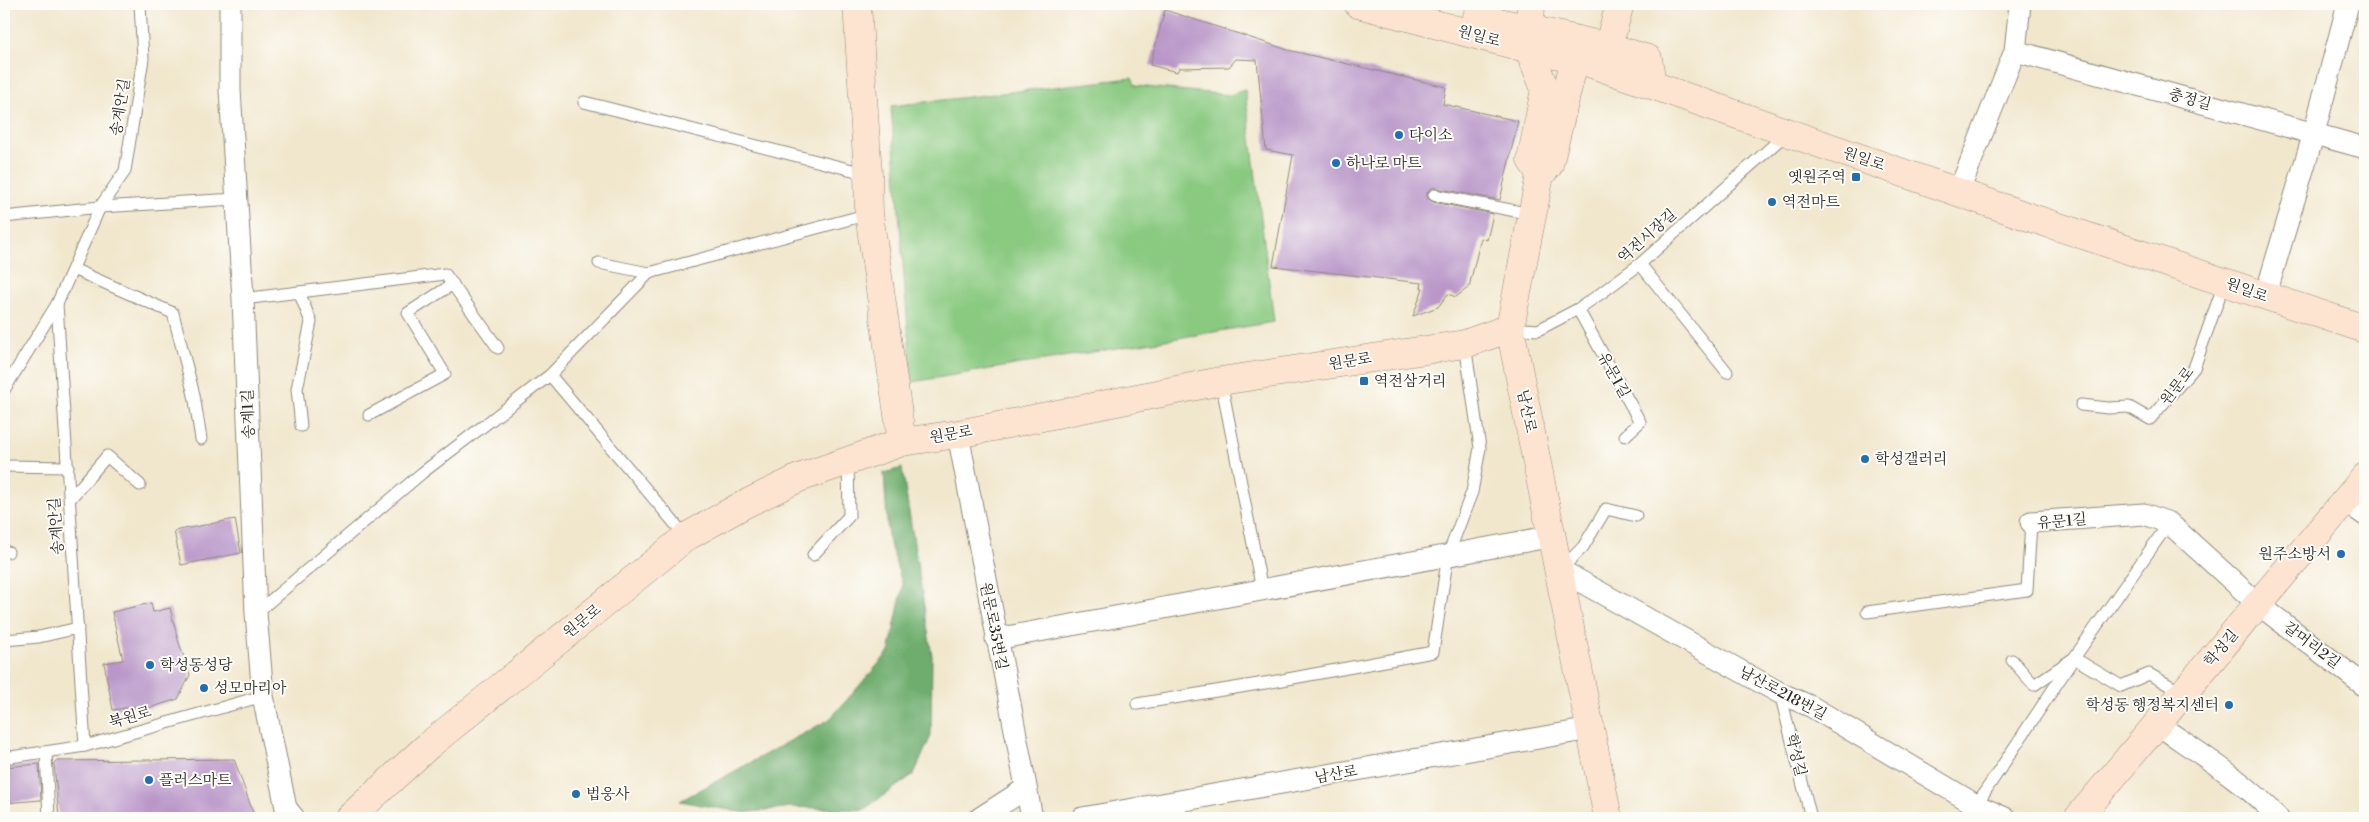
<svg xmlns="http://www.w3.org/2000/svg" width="2369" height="822" font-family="'Libre Bodoni','Noto Serif KR',serif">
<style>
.green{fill:#89c980;stroke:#5a7a56}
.forest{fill:#6ead6e;stroke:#4c6c4c}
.building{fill:#b997c9}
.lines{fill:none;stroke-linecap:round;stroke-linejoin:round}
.lane-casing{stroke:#8e897c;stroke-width:13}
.street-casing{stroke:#8e897c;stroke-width:23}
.secondary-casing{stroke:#8e897c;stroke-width:29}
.lane{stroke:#fff;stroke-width:11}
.street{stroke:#fff;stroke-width:21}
.secondary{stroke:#fde4d0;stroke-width:28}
.poi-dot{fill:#1f6fb2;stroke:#fdfcf7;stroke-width:2}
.labels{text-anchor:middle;stroke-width:4;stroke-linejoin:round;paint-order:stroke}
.street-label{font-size:15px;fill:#2b2b2b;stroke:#fdfcf7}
.poi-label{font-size:15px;fill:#2b2b2b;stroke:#fdfcf7;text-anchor:start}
</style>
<rect width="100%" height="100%" fill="#fdfcf7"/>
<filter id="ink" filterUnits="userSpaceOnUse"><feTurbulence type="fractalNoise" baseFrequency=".02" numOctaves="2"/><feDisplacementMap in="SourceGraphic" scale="10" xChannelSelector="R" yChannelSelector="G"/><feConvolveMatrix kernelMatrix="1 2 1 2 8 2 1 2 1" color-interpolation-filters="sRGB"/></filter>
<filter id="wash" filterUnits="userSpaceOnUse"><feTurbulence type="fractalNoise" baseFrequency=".0096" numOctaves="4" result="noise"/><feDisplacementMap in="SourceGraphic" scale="20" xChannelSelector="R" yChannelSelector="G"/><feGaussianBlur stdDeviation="1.12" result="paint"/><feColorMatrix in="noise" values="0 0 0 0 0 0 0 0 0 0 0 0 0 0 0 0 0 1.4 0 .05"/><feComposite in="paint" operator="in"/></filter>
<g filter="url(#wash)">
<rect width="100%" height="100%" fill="#f1e7cd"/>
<!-- green -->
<path class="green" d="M1132,78L1136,86L1229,95L1245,90L1274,322L912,382L891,106Z"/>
<!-- forest -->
<path class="forest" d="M902,468L932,656L931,736L914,774L863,810L791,807L745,813L680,801L830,719L889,652L903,586L888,538L884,473Z"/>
<g id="blocks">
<!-- building -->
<g class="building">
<path d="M1165,10L1288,50L1446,87L1443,104L1518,121L1500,200L1435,188H1431L1427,193V198L1433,202L1493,214L1487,240L1481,238L1469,287L1456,297L1448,294L1438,307L1413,316L1423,288H1421L1422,283L1273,266L1293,155L1266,150L1257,60L1236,59L1229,67L1179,68L1177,72L1150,65Z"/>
<path d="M235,519L241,553L181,565L174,531Z"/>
<path d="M151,603L153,612L170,608L178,640L190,675L178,699L149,708L143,705L113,710L104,663L123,660L112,612Z"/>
<path d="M234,759L255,818H59L54,763L56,761Z"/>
<path d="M39,764L41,800L4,803V767Z"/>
</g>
</g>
</g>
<g filter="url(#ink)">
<use href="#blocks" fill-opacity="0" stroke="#8e897c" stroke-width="1"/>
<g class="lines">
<!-- lane casing -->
<g class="lane-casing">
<g id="lane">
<path d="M584,102L868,174"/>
<path d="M1434,195L1531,214"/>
<path d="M4,217L100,207L236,199"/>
<path d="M599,263L649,273L869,214"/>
<path d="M1640,264L1727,372"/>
<path d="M73,269L173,313L194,395L201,439"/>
<path d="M299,292L311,322L297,389L301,426"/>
<path d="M243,299L445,274L498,348"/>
<path d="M57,304L85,746"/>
<path d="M1578,309L1640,422L1625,436"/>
<path d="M1510,328L1538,330L1578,309L1600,294L1640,264L1786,134"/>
<path d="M550,375L686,537"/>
<path d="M1221,381L1262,590"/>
<path d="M4,390L57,304L100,207L125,171L143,59L140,4"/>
<path d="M2081,405L2108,408L2129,407L2150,419L2194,368L2225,281"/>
<path d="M369,415L445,374L408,313L453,284"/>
<path d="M4,466L68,467"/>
<path d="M70,499L107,456L140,485"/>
<path d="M4,552H8"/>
<path d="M813,555L849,516L848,461"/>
<path d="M1560,570L1583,547L1606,509L1636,516"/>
<path d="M1867,612L2027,590L2031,522"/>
<path d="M256,613L422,473L550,375L649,273"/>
<path d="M4,640L39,637L78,628"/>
<path d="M2012,660L2034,685L2074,658L2121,686L2149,674L2183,693"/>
<path d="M1780,693L1811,818"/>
<path d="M1137,704L1277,681L1433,652L1448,555L1472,492L1480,448L1465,344"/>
<path d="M46,752L49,818"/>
<path d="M4,758L85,746L263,696"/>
<path d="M1976,805L2074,658L2169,523"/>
</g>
</g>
<!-- street casing -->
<g class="street-casing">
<g id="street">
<path d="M230,4V90L243,299L256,613L263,696L286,808L294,818"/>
<path d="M2015,51L2365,148"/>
<path d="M1959,191L2015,51L2020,4"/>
<path d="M2265,297L2314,133L2348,4"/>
<path d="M958,434L1032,818"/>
<path d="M2345,501L2365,515"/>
<path d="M2031,522L2144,514L2169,523L2258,604L2365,686"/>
<path d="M1560,570L1780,693L1812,707L1976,805L2005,818"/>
<path d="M996,639L1553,536"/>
<path d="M2157,724C2197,752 2247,782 2278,818"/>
<path d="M980,818L1025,789"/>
<path d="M1082,818L1590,729"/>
</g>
</g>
<!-- secondary casing -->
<g class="secondary-casing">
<g id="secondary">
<path d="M857,4L868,174L869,214L902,442"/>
<path d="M1358,4L1529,49L1575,58L2029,217L2365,329"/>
<path d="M1531,4L1529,49L1545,89L1531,160L1537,169"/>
<path d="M1477,17L1608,47L1648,59L1652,84"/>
<path d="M1608,47L1620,4"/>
<path d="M1575,58L1549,165L1540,175L1510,328L1608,818"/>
<path d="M349,818L429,745L686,537L743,505L799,478L902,442L958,434L1221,381L1465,344L1510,328"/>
<path d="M2078,818L2365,477"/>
</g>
</g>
<!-- lane -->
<use href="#lane" class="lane"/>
<!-- street -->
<use href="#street" class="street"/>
<!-- secondary -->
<use href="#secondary" class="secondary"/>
</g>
</g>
<!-- markers -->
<g class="poi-dot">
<circle cx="1399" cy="135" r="5"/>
<circle cx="1336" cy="163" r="5"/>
<rect x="1851" y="172" width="10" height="10" rx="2.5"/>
<circle cx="1772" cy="202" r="5"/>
<rect x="1359" y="376" width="10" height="10" rx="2.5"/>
<circle cx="1865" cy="459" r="5"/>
<circle cx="2341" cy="554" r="5"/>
<circle cx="150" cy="665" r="5"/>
<circle cx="204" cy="688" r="5"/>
<circle cx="2229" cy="705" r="5"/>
<circle cx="149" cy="780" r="5"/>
<circle cx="576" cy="794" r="5"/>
</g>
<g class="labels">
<!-- street labels -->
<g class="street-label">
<text transform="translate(1479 36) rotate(15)" y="5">원일로</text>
<text transform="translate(2190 99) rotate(15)" y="5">충정길</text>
<text transform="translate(120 107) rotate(-81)" y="5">송계안길</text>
<text transform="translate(1864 159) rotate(19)" y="5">원일로</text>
<text transform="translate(1647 236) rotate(-42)" y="5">역전시장길</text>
<text transform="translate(2247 290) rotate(20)" y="5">원일로</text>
<text transform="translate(1350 361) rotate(-9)" y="5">원문로</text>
<text transform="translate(1614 375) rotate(61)" y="5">유문1길</text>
<text transform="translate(2177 386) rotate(-52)" y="5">원문로</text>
<text transform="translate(1527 411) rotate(78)" y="5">남산로</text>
<text transform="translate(248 414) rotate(-92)" y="5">송계1길</text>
<text transform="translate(951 434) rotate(-10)" y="5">원문로</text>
<text transform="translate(2062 521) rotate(-5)" y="5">유문1길</text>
<text transform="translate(56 526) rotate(-94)" y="5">송계안길</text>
<text transform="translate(582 621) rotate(-39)" y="5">원문로</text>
<text transform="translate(994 626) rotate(79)" y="5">원문로35번길</text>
<text transform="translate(2312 645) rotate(37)" y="5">갈머리2길</text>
<text transform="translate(2221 648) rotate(-50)" y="5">학성길</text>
<text transform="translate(1783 693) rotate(28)" y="5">남산로218번길</text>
<text transform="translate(130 717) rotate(-16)" y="5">북원로</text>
<text transform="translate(1796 755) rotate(76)" y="5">학성길</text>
<text transform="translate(1336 774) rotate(-10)" y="5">남산로</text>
</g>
<!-- poi labels -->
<g class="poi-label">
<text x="1409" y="140">다이소</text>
<text x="1346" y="168">하나로 마트</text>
<text x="1846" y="182" text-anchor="end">옛원주역</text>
<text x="1782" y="207">역전마트</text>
<text x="1374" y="386">역전삼거리</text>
<text x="1875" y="464">학성갤러리</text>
<text x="2331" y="559" text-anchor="end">원주소방서</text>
<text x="160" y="670">학성동성당</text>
<text x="214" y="693">성모마리아</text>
<text x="2219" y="710" text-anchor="end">학성동 행정복지센터</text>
<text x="159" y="785">플러스마트</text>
<text x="586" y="799">법웅사</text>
</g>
</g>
<!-- margin -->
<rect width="2369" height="822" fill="none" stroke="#fdfcf7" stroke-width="20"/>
</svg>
